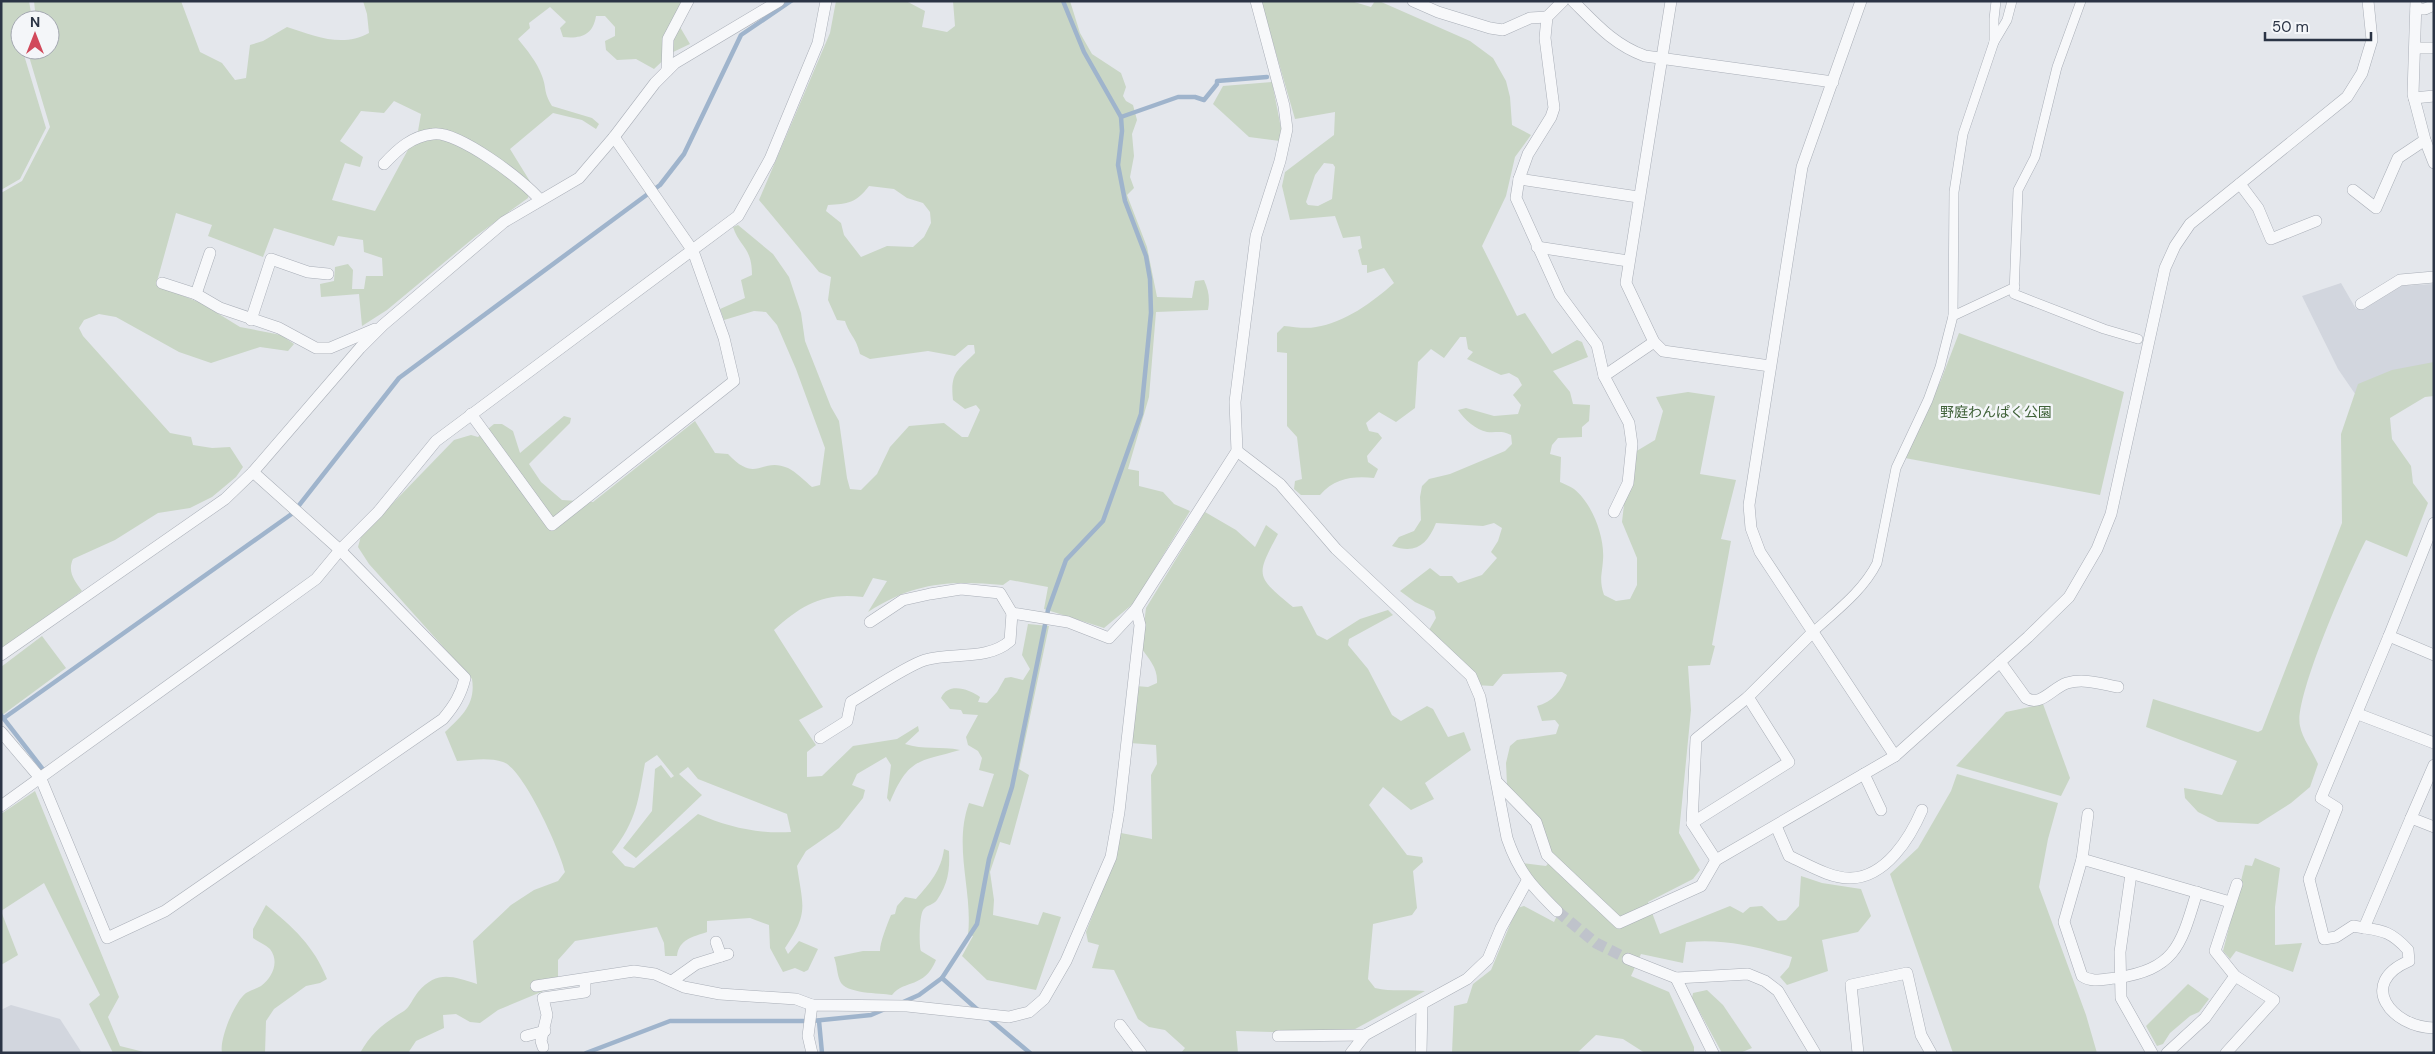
<svg xmlns="http://www.w3.org/2000/svg" width="2435" height="1054" font-family="'DM Sans','Noto Sans JP',sans-serif">
<style>
.built{fill:#d2d6de}
.green{fill:#c9d6c5;fill-rule:evenodd}
.lines{fill:none;stroke-linecap:round;stroke-linejoin:round}
.stream{stroke:#9fb4cc;stroke-width:4.5}
.minor-tunnel{stroke:#bfc3cb;stroke-width:11;stroke-dasharray:11 5.5;stroke-linecap:butt}
.pedestrian-casing{stroke:#a9aeb7;stroke-width:10}
.minor-casing{stroke:#a9aeb7;stroke-width:12}
.pedestrian{stroke:#f7f8fa;stroke-width:9}
.minor{stroke:#f7f8fa;stroke-width:11}
.labels{text-anchor:middle;stroke-width:5;stroke-linejoin:round;paint-order:stroke}
.park-label{font-size:14px;fill:#3f6138;stroke:#f4f6f9}
</style>
<rect width="100%" height="100%" fill="#e4e7ec"/>
<!-- built -->
<g class="built">
<path d="M2341,283L2356,309L2398,286L2434,284V382L2362,404L2338,369L2302,296Z"/>
<path d="M11,1005L60,1019L82,1053H1V1010Z"/>
</g>
<!-- green -->
<g class="green">
<path d="M1,1H29L32,19L20,20V50H25L24,55L46,128L20,179L1,190Z"/>
<path d="M34,1H181L200,52L222,63L235,80L246,78L250,45L263,41L287,27C315,36 342,48 369,33L367,14L363,1H693L680,27L690,44L671,53L654,69L636,59L617,60L606,50L605,41L615,36V27L605,16H596C593,35 581,39 563,37L560,28L566,22L550,7L529,23L530,28L518,39C527,50 537,62 542,76C547,89 543,91 552,106L592,118L599,124L596,129L582,120L553,113L510,149L531,183L528,198L476,236L387,310L362,326L359,294L321,297L320,284L334,281L335,267L348,264L353,270L352,289H364L366,276H383L382,258L364,252L363,240L338,236L334,246L274,228L263,257L208,236L212,225L176,213L156,285L201,303L240,327L281,335L294,344L288,351L260,347L211,363L179,352L116,317L99,314L84,320L79,328L83,336L170,433L191,437L193,445L212,448L230,447L243,467L236,477L212,497L190,508L158,513L115,540L73,559C67,572 75,581 82,591L1,650V193L22,181L50,127L28,53L29,50H50V20H36ZM394,101L421,114L418,131L375,211L332,200L345,163L360,167L363,157L340,141L361,111L384,113Z"/>
<path d="M836,1H906L925,11L922,27L947,32L955,26L953,1H1070L1080,33L1092,54L1121,73L1126,87L1123,96L1126,101L1133,105L1137,120L1132,134L1134,156L1130,177L1134,188L1127,195L1147,247L1157,297L1192,298L1195,281L1204,280C1209,291 1210,299 1208,310L1156,312L1149,397L1128,469L1139,471V486L1163,492L1174,504L1190,511L1134,603L1104,628L1044,609L1048,587L1010,580L1003,585C950,580 914,582 868,612L887,581L873,578L863,597C825,592 802,604 774,630L823,707L799,720L816,745L807,752V777L822,776L853,746L897,739L918,726L919,731L905,744C923,750 941,746 960,750C919,762 909,757 890,802L887,798L891,765L886,757L857,774L852,785L865,790L863,798L839,828L806,851L797,866C803,907 809,912 785,948L788,954L799,941L818,949L808,970L804,972L795,968L783,972L770,948L769,925L750,918L707,921V932C693,937 679,939 677,956H665L664,943L657,927L575,941L558,960V985L498,1010L480,1023L470,1022L456,1014L443,1015L444,1028L416,1041L408,1053H360C372,1032 384,1023 404,1011C410,1007 413,998 418,992C437,970 452,976 477,984L473,941L511,905L534,890L558,881L565,872C560,850 523,768 503,762C489,757 472,760 457,761L445,732C462,716 476,704 472,679L369,564L358,547L361,536L454,440L471,435L478,437L494,424H502L513,431L520,453L564,416L571,418L570,423L529,464L541,482L562,500L593,502L695,421L715,453L728,454C757,485 761,456 788,468C796,472 805,481 812,487L820,485L825,448L796,369L777,325L766,312L754,311L724,320L720,309L745,298L741,280L752,275C752,247 740,248 733,227L738,225L773,254L789,277L801,313L805,341L831,407L839,421L847,478L850,489L861,490L877,474L890,447L909,426L944,423L962,437H968L980,410L976,405L965,409L953,400C950,373 957,371 975,353L974,345H968L955,356L928,351L870,359L860,354C856,337 850,336 845,321L837,320L828,300L831,277L819,272L759,200L830,33ZM869,186L894,189L907,198L923,203L930,212L931,223L924,237L913,247L887,246L861,257L844,235L841,223L826,211L828,205C848,204 856,203 869,186ZM657,755L674,776L671,778L661,765L655,769L652,811L623,848L636,858L702,795L679,774L688,767L698,779L787,814L791,832C758,834 728,827 698,814L634,868L625,866L612,852C637,820 638,801 645,763Z"/>
<path d="M1261,1H1351L1371,7L1375,1H1379L1470,41L1493,58L1506,81L1510,97L1512,125L1531,135L1515,157L1506,196L1482,246L1517,316L1525,313L1552,354L1577,340L1582,342L1588,357L1553,371L1570,392L1573,404L1590,405L1589,421L1582,427V437L1558,438L1552,445L1550,454L1561,457L1560,482C1564,484 1570,486 1574,489C1592,503 1605,537 1603,560C1602,575 1599,580 1604,595L1616,601L1630,599L1637,585V558L1622,522L1625,496L1635,452L1655,440L1663,411L1656,397L1688,392L1715,396L1700,474L1736,480L1721,539L1731,541L1712,645L1715,646L1710,665L1688,666L1691,710L1679,833L1700,870L1693,879L1648,902L1660,934L1730,906L1743,913L1750,907L1762,906L1778,921L1786,920L1799,906L1801,876L1822,883L1861,889L1871,916L1858,932L1822,940L1828,971L1787,985L1780,977L1789,967L1792,957C1753,946 1727,939 1686,942L1683,963L1641,954L1631,976L1669,992L1694,1047V1053H1645L1623,1039L1596,1035L1577,1053H1452L1454,1006L1467,1003L1473,984L1491,970L1517,908L1524,906L1554,922L1561,907L1532,877L1523,863L1546,866L1554,857L1507,785L1506,763L1510,746L1517,740L1556,734L1559,725L1555,720L1542,721L1537,706C1552,702 1562,691 1567,675L1562,672L1503,674L1493,686L1474,685L1429,630L1436,618L1434,611L1415,602L1400,591L1430,568L1440,576H1452L1458,583L1482,575L1497,558L1491,552L1498,541L1502,528L1494,523L1483,526L1436,523C1427,545 1416,554 1392,546L1399,537L1414,531L1421,520L1420,497L1422,486L1429,479L1450,474L1505,451L1512,444L1511,435C1501,430 1497,433 1487,432C1476,430 1464,419 1458,410L1466,408L1494,416L1518,414L1521,405L1513,395L1522,385L1518,378L1509,373L1501,375L1467,359L1473,352L1468,349L1466,337H1460L1444,358L1431,349L1418,362L1415,408L1396,422L1379,412L1366,423L1369,431L1378,433L1382,438L1367,456L1368,462L1378,469L1374,478C1353,476 1335,478 1320,495H1301L1294,489L1295,481L1302,479L1297,437L1287,426V353L1277,352V333L1284,326C1294,327 1306,329 1316,327C1344,323 1373,302 1394,283L1384,268L1367,273V265H1362L1358,250L1362,248L1360,236L1343,238L1335,216L1290,220L1282,186L1285,172L1334,135L1335,112L1295,119ZM1324,163L1333,164L1335,167L1332,199L1318,206L1308,205L1306,202L1315,175Z"/>
<path d="M1272,82L1281,128L1280,141L1249,137L1213,104L1223,86Z"/>
<path d="M1959,333L2124,392L2100,495L1905,458L1941,380Z"/>
<path d="M2434,362V396L2425,397L2390,418L2392,439L2411,466L2413,483L2428,503L2407,557L2366,540C2351,568 2293,699 2300,726C2302,738 2313,752 2318,764L2310,787L2291,803L2258,824L2218,822L2198,812L2185,798L2184,788L2222,795L2237,761L2146,727L2153,699L2258,732L2262,730L2342,523L2341,434L2358,384L2392,370Z"/>
<path d="M1205,512L1236,530L1255,547L1266,525L1278,534C1255,577 1256,576 1293,607L1302,606L1317,635L1327,640L1360,619L1388,610L1393,615L1349,639L1348,645L1368,669L1392,715L1401,721L1427,706L1433,709L1448,737L1464,732L1471,750L1425,783L1434,799L1411,810L1383,787L1369,805L1407,855L1422,857L1423,862L1413,871L1417,908L1412,915L1373,924L1368,979L1375,988C1392,992 1408,989 1425,991L1346,1034L1236,1031L1238,1053H1181L1185,1048L1165,1030L1149,1027L1138,1019L1114,970L1092,968L1099,945L1088,942L1086,932L1115,858L1121,833L1152,839L1151,775L1157,764L1156,745L1130,743L1136,686L1148,687L1157,683C1158,668 1149,659 1141,648L1146,608Z"/>
<path d="M1028,624L1049,626L1019,769L1029,775L1010,845L1000,842L990,872L994,900L993,915L1038,925L1043,912L1061,917L1036,990L987,980L962,956L973,936L968,935C973,891 953,847 969,803L983,807L994,774L979,770L982,758L978,751L968,745L966,737L978,715L963,714L961,710L950,709L941,698C948,682 969,689 980,697L978,702L987,703L997,692L1005,678L1011,677L1023,680L1030,669L1022,655Z"/>
<path d="M42,636L66,668L1,716V667Z"/>
<path d="M2043,704L2070,778L2061,796L1956,766L2006,712Z"/>
<path d="M1957,774L2058,803L2048,839L2039,887L2086,1015L2097,1053H1953L1890,874L1918,848L1951,791Z"/>
<path d="M35,791L119,997L108,1017L120,1046L148,1053H113L89,1004L100,995L44,883L1,911V814Z"/>
<path d="M944,849L949,851C950,870 948,884 937,900C933,905 927,905 924,909C919,913 919,946 921,951L936,960C924,989 905,979 892,995C880,993 845,994 840,981C837,974 837,965 834,957L863,951H880C880,942 887,925 891,915L895,914L897,906L905,897L916,899C930,883 941,871 944,849Z"/>
<path d="M2255,858L2280,868L2275,907V945L2302,943L2293,972L2236,951L2230,959L2223,951L2245,865L2252,866Z"/>
<path d="M266,905C293,927 314,946 327,979L320,983L306,986L274,1009L266,1021L265,1053H222C219,1039 235,1001 246,993C251,990 256,989 261,986C272,978 280,962 270,949C266,945 258,942 253,938V929Z"/>
<path d="M1,911L18,955L1,965Z"/>
<path d="M2188,984L2209,999L2199,1012L2190,1016L2170,1033L2163,1044L2157,1046L2146,1026Z"/>
<path d="M1707,990L1723,1005L1752,1048L1740,1053H1722L1692,998L1693,993Z"/>
</g>
<g class="lines">
<!-- stream -->
<g class="stream">
<path d="M1121,117L1178,97H1195L1204,100L1217,84V81L1267,77"/>
<path d="M1,715L45,772"/>
<path d="M4,718L293,513L399,378L660,185L684,154L741,35L791,1"/>
<path d="M942,978L979,1011"/>
<path d="M901,1003L919,995L942,978L977,924L989,859L1012,787L1048,610L1066,560L1103,521L1141,414L1151,313L1150,279L1146,256L1125,201L1118,165L1122,131L1121,117L1084,52L1063,1"/>
<path d="M987,1017L1030,1053"/>
<path d="M819,1021L822,1053"/>
<path d="M586,1053L670,1021H812L871,1015L885,1009"/>
</g>
<!-- minor-tunnel -->
<path class="minor-tunnel" d="M1557,911L1596,943L1628,959"/>
<!-- pedestrian casing -->
<g class="pedestrian-casing">
<g id="pedestrian">
<path d="M2081,1L2057,67L2035,157L2018,190L2014,294L2104,329L2138,339"/>
<path d="M1994,42V19L1996,1"/>
<path d="M1953,316L1954,192L1963,134L1994,42L2007,20L2012,1"/>
<path d="M1813,632C1836,611 1863,591 1877,563L1896,468L1928,400L1940,367L1953,316L2015,287"/>
</g>
</g>
<!-- minor casing -->
<g class="minor-casing">
<g id="minor">
<path d="M1413,1L1438,12L1490,28L1503,30L1530,18L1547,17"/>
<path d="M1563,1L1547,17L1545,38L1554,108L1551,117L1528,154L1519,179L1516,198L1560,295L1597,345L1604,376L1629,423L1632,444L1628,483L1614,512"/>
<path d="M1573,1C1596,24 1614,45 1645,56L1833,82"/>
<path d="M1671,1L1626,283L1654,342L1663,351L1770,366"/>
<path d="M1861,1L1802,167L1749,505L1751,528L1760,552L1895,756L2028,637L2069,597L2097,549L2111,514L2165,268L2175,246L2190,224L2347,97L2362,73L2372,40L2368,1"/>
<path d="M2416,1L2413,94L2425,140L2434,163"/>
<path d="M2416,9H2425L2434,5"/>
<path d="M2415,48H2434"/>
<path d="M667,71L668,39L688,1"/>
<path d="M2414,98L2434,96"/>
<path d="M384,164C398,149 412,136 433,134C457,130 525,181 540,200"/>
<path d="M1519,179L1638,197"/>
<path d="M2240,184L2258,208L2271,239L2316,221"/>
<path d="M2353,190L2376,208L2398,158L2425,140"/>
<path d="M1537,247L1628,261"/>
<path d="M162,283L196,294L220,308L279,328L316,348H330L375,329"/>
<path d="M196,294L210,253"/>
<path d="M2361,304L2400,280L2434,277"/>
<path d="M251,320L271,259L308,272L328,274"/>
<path d="M1604,376L1654,342"/>
<path d="M471,414L552,525L734,381L724,338L693,251L614,137"/>
<path d="M1237,451L1280,484L1336,549L1471,676L1480,697L1507,838C1519,873 1532,886 1557,911"/>
<path d="M2434,523L2389,636L2434,655"/>
<path d="M870,622L903,600L930,594L961,589L1000,593L1012,613L1068,622L1109,638L1136,609"/>
<path d="M2389,636L2321,798L2337,808L2309,879L2324,939L2336,937L2353,926C2379,931 2388,928 2408,950L2409,961C2357,983 2391,1027 2434,1028"/>
<path d="M1,655L225,499L253,472L360,348L383,325L504,222L579,178L614,137L655,83L675,63L779,1"/>
<path d="M2000,662L2026,698C2041,707 2052,688 2067,683C2084,678 2102,684 2118,687"/>
<path d="M2358,714L2434,743"/>
<path d="M1,732L41,779L107,938L165,911L443,719C454,706 461,695 465,678L340,550L253,472"/>
<path d="M820,738L847,721L851,702C870,691 906,666 925,660C953,652 987,661 1010,641L1012,613"/>
<path d="M2434,765L2411,818L2434,827"/>
<path d="M1864,774L1881,810"/>
<path d="M1498,783L1536,822L1547,855L1619,923L1701,886L1716,860L1895,756"/>
<path d="M1,806L316,579L340,550L378,512L436,441L738,216L770,159L818,43L826,1"/>
<path d="M2088,814L2082,859L2064,922L2082,976C2093,983 2103,979 2116,978C2176,969 2181,945 2197,892"/>
<path d="M1692,823L1789,762L1748,697"/>
<path d="M1776,826L1789,856C1807,864 1831,879 1851,878C1886,877 1910,838 1922,810"/>
<path d="M2082,859L2230,902"/>
<path d="M1716,860L1692,823L1696,739L1748,697L1813,632"/>
<path d="M2131,874L2120,952L2121,998L2152,1053"/>
<path d="M2364,928L2411,818"/>
<path d="M716,942L721,956"/>
<path d="M1628,959L1676,978L1748,974L1765,981L1778,991L1815,1053"/>
<path d="M1676,978L1713,1053"/>
<path d="M672,981L696,964L728,954"/>
<path d="M536,986L634,971L655,974L684,987L720,994L796,999L812,1005"/>
<path d="M1120,1025L1141,1053"/>
<path d="M526,1036L545,1031"/>
<path d="M1278,1036L1365,1035"/>
<path d="M543,1047L541,1041L547,1015L543,998L585,992V979"/>
<path d="M812,1053L808,1036L812,1005L907,1006L1009,1017L1029,1012L1044,999L1066,961L1111,857L1119,812L1140,625L1136,609L1237,451L1235,402L1256,236L1280,161L1287,129L1284,106L1256,1"/>
<path d="M1351,1053L1365,1035L1467,979L1488,959L1501,928L1527,881"/>
<path d="M1421,1053L1422,1004"/>
<path d="M1858,1053L1851,985L1907,973L1921,1035L1931,1053"/>
<path d="M2167,1053L2205,1018L2235,976"/>
<path d="M2226,1053L2274,1000L2235,976L2215,951L2237,884"/>
</g>
</g>
<!-- pedestrian -->
<use href="#pedestrian" class="pedestrian"/>
<!-- minor -->
<use href="#minor" class="minor"/>
</g>
<g class="labels">
<!-- park labels -->
<g class="park-label">
<text x="1996" y="417">野庭わんぱく公園</text>
</g>
</g>
<!-- border -->
<rect width="2435" height="1054" fill="none" stroke="#2b3445" stroke-width="5"/>
<!-- north arrow -->
<g transform="translate(35 35)"><circle r="24" fill="#f4f6f9" stroke="#a4a8b1"/>
<path d="M0-4L9 19L0 12L-9 19Z" fill="#d1495b"/>
<text y="-8" font-size="14" font-weight="bold" text-anchor="middle" fill="#2b3445">N</text>
</g>
<!-- scale -->
<path d="M2265 32v8h106v-8" fill="none" stroke="#2b3445" stroke-width="2.5"/>
<text x="2272" y="32" font-size="15" fill="#2b3445" stroke="#f4f6f9" stroke-width="4" paint-order="stroke">50 m</text>
</svg>
